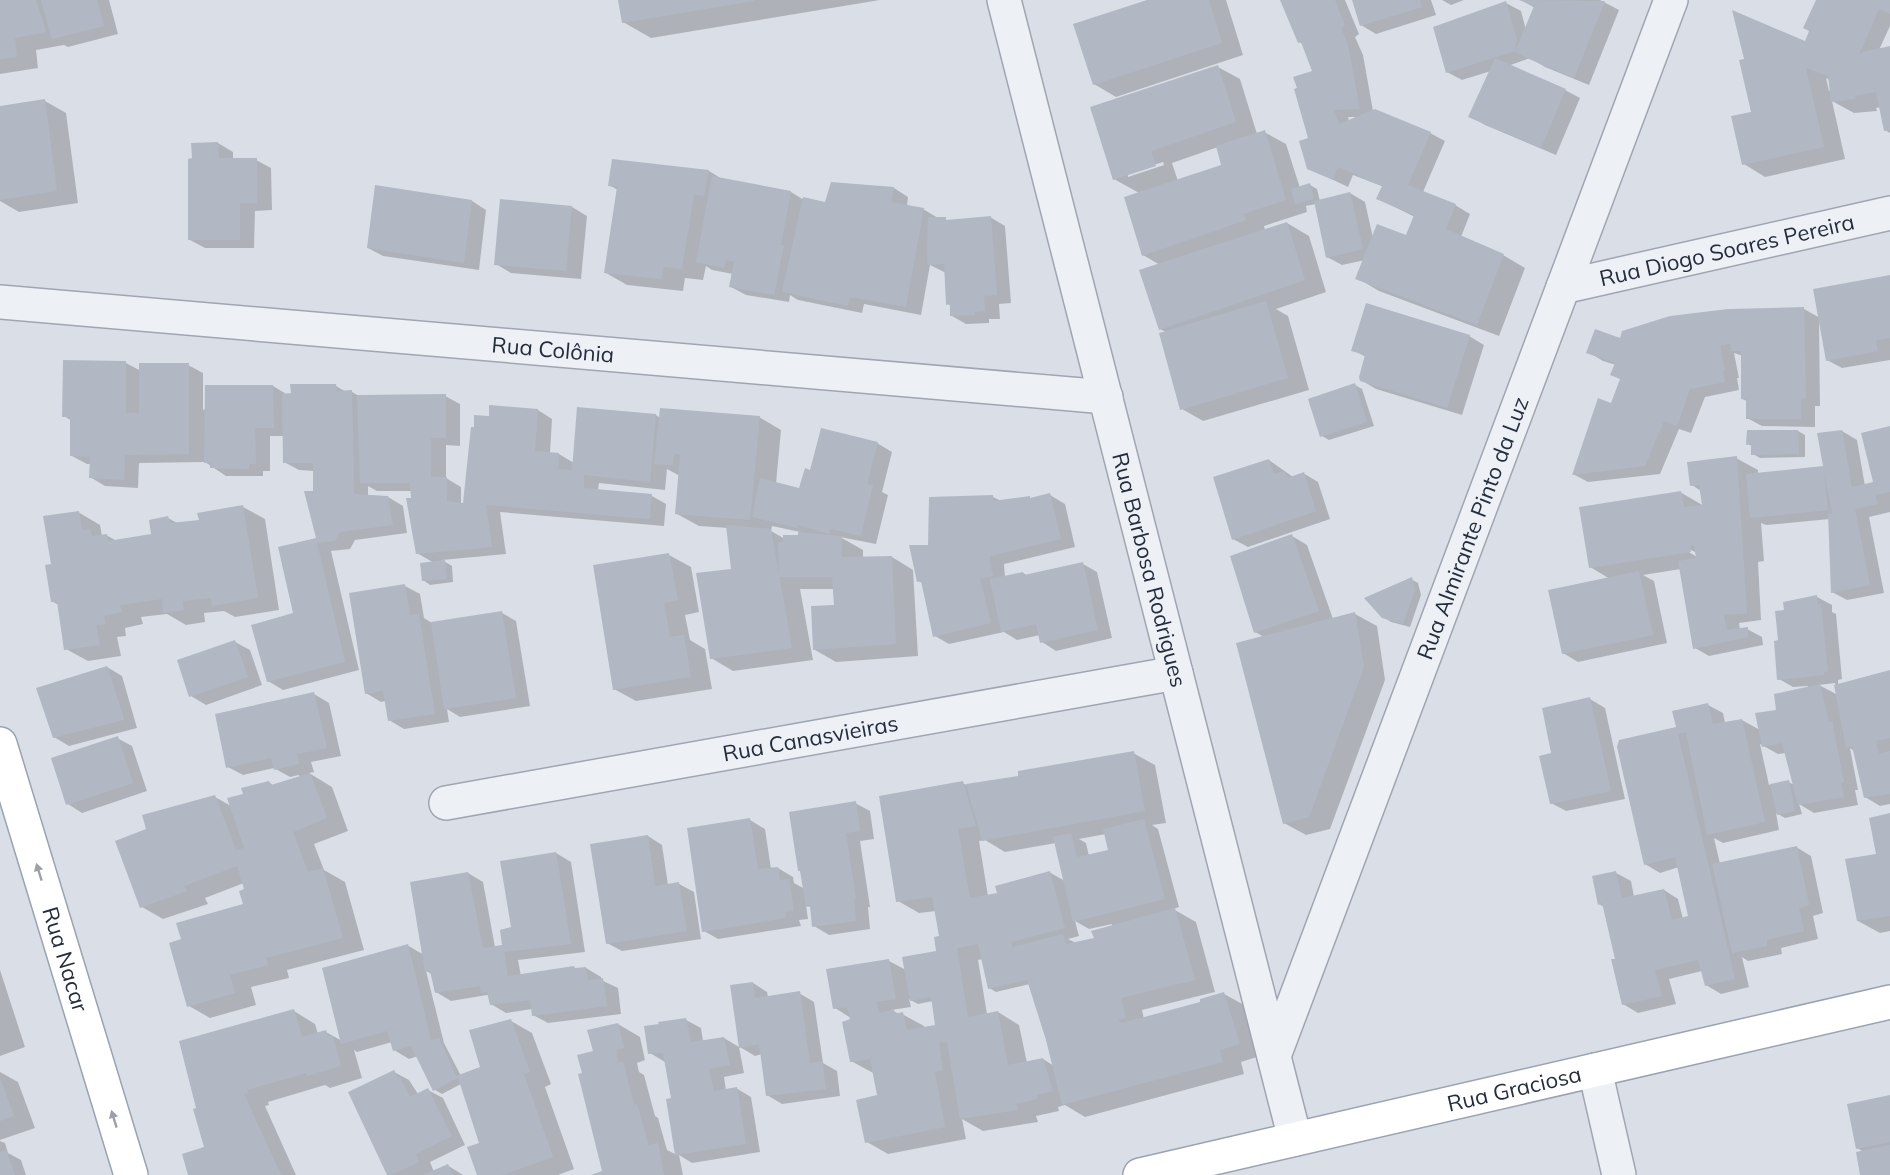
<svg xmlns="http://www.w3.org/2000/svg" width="1890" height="1175" font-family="Mulish,sans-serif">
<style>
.shadow{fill:#0003;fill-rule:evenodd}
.building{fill:#b1b8c4}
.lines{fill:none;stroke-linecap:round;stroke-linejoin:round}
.minor-casing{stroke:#9fa6b1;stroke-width:36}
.major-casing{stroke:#98a3b4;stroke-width:36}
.minor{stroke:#edf0f5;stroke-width:33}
.major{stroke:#fff;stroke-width:33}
.oneway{fill:#9ca0a8}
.labels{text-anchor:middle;stroke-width:5;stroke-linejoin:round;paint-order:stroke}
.street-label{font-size:22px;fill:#232d3e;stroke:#eaeef5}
</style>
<rect width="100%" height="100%" fill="#dadfe7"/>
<!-- shadow -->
<g class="shadow">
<path d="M0,0H109L118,34L68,47L64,45L36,50L38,68L0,74Z"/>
<path d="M620,0H880L651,38L623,22Z"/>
<path d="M1152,0H1226L1243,55L1116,97L1094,84Z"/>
<path d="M1281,0H1345L1359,34L1355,37L1363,55L1373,111L1430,133L1445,141L1423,192L1455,205L1470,214L1461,237L1503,255L1525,268L1499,336L1379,291L1357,278L1365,260L1342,265L1327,257L1316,204L1306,206L1307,212L1264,226L1265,230L1287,223L1309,236L1326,292L1276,309L1288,316L1309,390L1203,421L1182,409L1166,332L1160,329V265L1143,255L1139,193L1114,179L1218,67L1240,79L1257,134L1264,132L1286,144L1300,188L1310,185L1317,189L1320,201L1350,193L1365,202L1373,238L1407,237L1415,217L1378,199L1384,187L1353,175L1348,187L1308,168L1314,72L1303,44L1299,42ZM1348,117H1359L1349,121ZM1218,147L1223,166L1178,181L1172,163ZM1163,162L1164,165L1128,177V173Z"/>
<path d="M1353,0H1431L1436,15L1376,34L1361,25Z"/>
<path d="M1442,0H1464L1451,5Z"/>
<path d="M1521,0H1600L1619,10L1589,85L1545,67L1530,58L1508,66L1565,90L1580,98L1556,155L1485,125L1470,116L1491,71L1462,80L1447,72L1506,3L1521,11L1526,30L1535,8Z"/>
<path d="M1817,0H1890V26L1879,50L1890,48V133L1885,130L1881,107L1876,108L1877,111L1854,113L1832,101L1845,159L1765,177L1744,164L1752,113L1812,46ZM1826,78L1830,80L1831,90L1829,91Z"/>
<path d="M45,101L66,113L78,203L19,212L0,201V108Z"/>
<path d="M218,143L233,152V160H256L271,168L272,210L255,211L254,248H205L190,240L194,160L193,145Z"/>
<path d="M709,171L722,179L791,192L804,200L827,204L894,188L908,197L907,206L923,209L938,218L949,221L990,217L1005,226L1011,303L999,304L1000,319H989V323L966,324L952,316L951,306L948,304L946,273L930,265L921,315L864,304L862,313L798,300L790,295L789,302L746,295L731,287L733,274L712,270L706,266L703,280L685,278L683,291L627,285L606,273L618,190L609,185Z"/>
<path d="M472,201L486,210L479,270L383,256L368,248Z"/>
<path d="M572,207L587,216L581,279L511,273L496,264Z"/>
<path d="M1890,276V360L1842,368L1827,360L1821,323H1819L1820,406H1815V427L1762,426L1747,418V401L1742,399L1743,356L1734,353L1739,378H1737L1739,390L1705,397L1691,433L1679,429L1660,474L1588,482L1573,474L1612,405L1621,379L1616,365L1603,361L1588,352L1621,340L1728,310L1804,309L1820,318Z"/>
<path d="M1469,336L1484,345L1462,415L1376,389L1361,380L1366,357L1353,350Z"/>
<path d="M126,363L141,371L188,365L203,373V410L273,386L288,395L336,386L346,392H352L361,397L445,396L460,404V446L446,445V478L461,487V504L465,505L490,418L538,410L552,419L550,453L559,454L574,463L656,415L660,418L759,417L781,430L776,484L800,490L811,472L877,443L892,452L882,492L888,495L876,544L840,537L863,550V558L892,557L913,570L918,656L836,662L815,650L835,606L834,589H800L813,660L733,671L711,658L733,570L728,528L699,526L677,514L680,476L667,469L665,490L599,483L598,490L652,496L666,504L664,526L500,512L506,554L442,560L452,566L453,582L430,585L423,580L434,563L417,553L412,491H377L368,486V496L388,497L403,506L407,533L355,540L350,549L331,551L359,670L283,690L268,681L295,615L317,539L314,471L299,470L284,462V436H270V471H263V476H226L205,462L139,463L138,488L105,486L90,477L91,464H87L72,456V421L64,416ZM772,526L800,532V537L785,539L771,531Z"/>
<path d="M1355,385L1362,389L1374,426L1329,440L1322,436Z"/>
<path d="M1890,428V512L1869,517L1884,593L1847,600L1832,592L1830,519L1766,525L1761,523L1764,561L1758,562L1761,620L1739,623L1740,630L1747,629L1762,637L1763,645L1709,656L1695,648L1681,569L1643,575L1654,581L1667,643L1578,662L1563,653L1610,579L1590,567L1680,492L1704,506L1701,491L1692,485L1736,458L1758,470V474L1825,468L1842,431L1857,440L1865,486L1875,483ZM1685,547L1697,553V557L1684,549Z"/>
<path d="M1798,431L1805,435V457L1760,458L1753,454L1752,446L1748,444Z"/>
<path d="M1269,460L1293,477L1303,473L1318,482L1330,519L1248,547L1233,539Z"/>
<path d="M1050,495L1065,504L1075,547L1004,564L1005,577L1023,573L1028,576L1083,564L1097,572L1112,638L1056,651L1042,642L1040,635L1017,640L1004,632L949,644L935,636L923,583L918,581L929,547L993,497L1001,501L1030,498L1032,499Z"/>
<path d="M243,507L265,519L279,610L235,617L224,611L204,613L205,622L186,625L167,614L141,617L143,624L125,628L126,636L117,637L121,656L88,661L66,649L59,605L53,602V565L78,512L100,525L102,536L106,535L117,541L152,535L168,518L179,524L200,521Z"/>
<path d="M1292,536L1307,545L1333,619L1355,614L1377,626L1385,680L1330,829L1306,835L1284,823L1264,637L1255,632Z"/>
<path d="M669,555L691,567L699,612L685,615L690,640L705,649L712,689L636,701L614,689Z"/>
<path d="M1411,579L1418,583L1421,595L1410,627L1391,622L1383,617Z"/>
<path d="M405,586L420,594L424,618L432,623L502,613L516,621L530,706L460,717L447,709L449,722L404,729L389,720L386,701L381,702L366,693Z"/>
<path d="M1817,597L1832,605V612L1836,614L1842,679L1838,680V685L1890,672V804L1880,806L1865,797L1854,751L1850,748L1858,790H1855L1858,805L1814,813L1799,804L1802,814L1785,818L1776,813L1779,830L1723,843L1714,838L1720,864L1796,847L1811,856L1823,913L1813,916L1818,939L1781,948L1782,954L1748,961L1742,957L1749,987L1721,994L1706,985L1702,971L1669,979L1676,1004L1638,1013L1623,1004L1616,960L1604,907L1599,904L1616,873L1631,881L1634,897L1664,890L1678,899L1683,919L1690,917L1679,867L1660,873L1645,864L1677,729L1708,705L1723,713L1725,723L1742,720L1760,730L1778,712L1808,688V686L1793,687L1779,679V641L1786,611ZM1835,683L1838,695L1819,685ZM1760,744L1778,754L1786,753L1795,785L1788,782L1769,785Z"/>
<path d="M235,642L250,650L262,685L206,705L191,696Z"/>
<path d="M107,667L122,676L137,728L69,746L54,737Z"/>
<path d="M314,694L329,703L341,756L311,762L314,772L309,773L332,787L348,831L314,844L324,870L345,882L364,950L287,970L289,978L251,987L256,1005L210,1018L189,1006L182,940L244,905L246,890L244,883L205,898L208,904L163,919L142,907L148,830L215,797L231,806L245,795L269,782L274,786L300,778L299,775L290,777L274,768L243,775L228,767Z"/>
<path d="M1590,699L1605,708L1625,799L1566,811L1551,803Z"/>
<path d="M117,738L132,746L147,791L82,813L68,804Z"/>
<path d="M1133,753L1155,765L1166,823L1152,825L1158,829L1179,907L1173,909L1196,922L1215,992L1142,1010L1144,1019L1202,1003L1224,994L1246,1006L1260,1056L1241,1062L1244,1074L1085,1117L1065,1105L1058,1107L1059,1111L1036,1116L1038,1122L983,1131L962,1119L966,1139L888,1154L867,1142L879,1096L875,1074L851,1061L854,1020L835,1008L889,961L906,970L938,953L941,937L936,911L919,913L898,901L963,783L968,786L1020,777ZM1106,834L1110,851L1089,856L1086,843L1079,839ZM985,840L1005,852L1056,843L1065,881L1049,872L999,894L988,896L979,841ZM1075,921L1089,929L1112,924V927L1096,939L1076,943L1068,939L1079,936ZM983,959L989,988L996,992L1030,984L1054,1066L1043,1059L1027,1063L1019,1025L998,1012L987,1014L978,960ZM909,999L918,1004L933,1001L937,1026L924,1028V1026L902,1014H899L891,1010L911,1007Z"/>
<path d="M855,803L870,811L874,839L860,841L870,907H868L870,929L829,935L814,926L812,908L806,905L808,919L799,920L801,926L718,939L704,931L750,820L765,829L771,869L778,868L793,877L794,883L805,889Z"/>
<path d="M1890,815V931L1880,933L1858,921Z"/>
<path d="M648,836L662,845L668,885L679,884L694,892L701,939L622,951L607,943Z"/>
<path d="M556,853L571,862L585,952L518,960L521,976L574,968L578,970L586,968L601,977V980L618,988L621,1014L548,1023L533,1015L532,1009L506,1013L491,1004L490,996L487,995L451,1001L436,992L432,974L426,971L444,1043L461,1076L482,1068L511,1021L532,1033L551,1084L545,1087L574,1169L558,1175H479L481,1144L461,1084L442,1094L435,1090L418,1056L409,1059L394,1050L392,1042L357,1052L354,1050L362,1078L330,1088L325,1085L268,1102L269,1105L265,1106L296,1175H189L294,1011L315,1024L318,1034L326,1032L342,1041L407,945L424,955L468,873L483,882L495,947L504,946Z"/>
<path d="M0,970L25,1047L0,1056Z"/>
<path d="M753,983L767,992L768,997L799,993L814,1002L823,1063L837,1071L840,1096L782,1104L767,1095L762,1054L755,1056L740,1047Z"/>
<path d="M686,1020L701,1028L703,1041L724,1038L739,1047L744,1073L724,1077L726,1090L736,1088L751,1097L760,1152L692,1163L679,1155L683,1175H595L604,1172L584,1074L595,1052L618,1024L640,1037L645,1060L637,1063L639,1072L644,1075L655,1116L658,1118L667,1150L677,1155L668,1100H672L665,1062L650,1053Z"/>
<path d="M0,1072L18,1082L35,1128L0,1140Z"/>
<path d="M394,1072L409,1080L418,1094L428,1090L443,1098L465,1145L430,1162L434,1172L447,1165L463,1175H388Z"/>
<path d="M1890,1097V1175H1862L1864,1152L1857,1148Z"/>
<path d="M0,1141L5,1143L8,1153L21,1160L26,1175H0Z"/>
</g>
<!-- building -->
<g class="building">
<path d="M0,0H36L46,32L15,38L17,57L0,59Z"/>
<path d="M41,0H97L104,26L52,39Z"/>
<path d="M618,0H754V1L622,23Z"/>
<path d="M1147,0H1209L1222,43L1093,85L1073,24Z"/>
<path d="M1280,0H1335L1345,26L1341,28L1348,45L1360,109L1334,110L1339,124L1375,109L1431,132L1408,185L1456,204L1446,229L1504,254L1477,325L1355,279L1377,224L1406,235L1414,215L1376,199L1382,186L1338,167L1333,180L1307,169L1299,141L1308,138L1294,89L1297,88L1293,77L1312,71L1301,42L1298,43Z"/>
<path d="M1352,0H1420L1422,7L1360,26Z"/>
<path d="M1519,0L1605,1L1574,78L1529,59L1515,52L1534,6Z"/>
<path d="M1816,0H1890V14L1879,9L1859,55L1863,52L1890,46V130L1884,131L1876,92L1855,96L1856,99L1831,102L1828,76L1806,68L1824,147L1742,165L1731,116L1751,112L1739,60L1744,59L1732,10L1805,41L1809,31L1803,28Z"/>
<path d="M1506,1L1517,40L1515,51L1446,73L1433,27Z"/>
<path d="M1495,58L1566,89L1541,148L1468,117Z"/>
<path d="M1218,65L1236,122L1151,151L1156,166L1113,180L1090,107Z"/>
<path d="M45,99L57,191L0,200V106Z"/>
<path d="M1265,130L1286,200L1243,214L1246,220L1142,256L1124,197L1221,165L1216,146Z"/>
<path d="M218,142L219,158H257V203H240V240H188V159L192,158L191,143Z"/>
<path d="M612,159L709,170L704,196L694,195L682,269L664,267L661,279L604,273L617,187L608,186Z"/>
<path d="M712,176L791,191L781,245H784L774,295L729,287L734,262L726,260L724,268L696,262Z"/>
<path d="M831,182L894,187L891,202L924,208L906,307L850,297L848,306L782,292L803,197L825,202Z"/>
<path d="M1310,183L1314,199L1295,204L1291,189Z"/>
<path d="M375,185L472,200L464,263L367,248Z"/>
<path d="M1350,192L1363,249L1326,258L1314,201Z"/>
<path d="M500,199L572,206L566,271L494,265Z"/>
<path d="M991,216L997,295L984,296L985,311L975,312V315L950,316V304L946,305L944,264L927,265L928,217H946V220Z"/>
<path d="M1287,222L1305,280L1159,330L1139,270Z"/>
<path d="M1890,275V338L1876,340L1878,351L1826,361L1813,289Z"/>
<path d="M1266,301L1288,378L1180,410L1159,333Z"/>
<path d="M1366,303L1470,335L1447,408L1360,381L1359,377L1365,355L1351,351Z"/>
<path d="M1804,307L1806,398L1801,399V419H1746V399H1741V351H1731L1730,344L1720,345L1725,371L1723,370L1725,382L1690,389L1677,426L1664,421L1645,466L1572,475L1598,398L1611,403L1620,379L1610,375L1615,363L1586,353L1595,329L1620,338L1622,331L1670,316L1728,309Z"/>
<path d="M63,360L126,361V413H139V363H189V454L125,455L124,480L89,478L90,457L70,456V417H62Z"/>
<path d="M1355,383L1367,422L1320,437L1308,399Z"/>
<path d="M290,384H336L337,391L352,390L354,494L388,496L393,525L340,532L335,541L317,543L345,662L267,682L251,625L293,613L278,547L316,538L304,491H313V463H283L282,394L291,393Z"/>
<path d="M205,385H273L274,428H255L256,464H249V469L210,468V463H204Z"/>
<path d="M446,394V438H431V477H447V501L463,503L471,427H474V415L489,416V405L538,409L535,451L559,453L558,469L572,470L577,407L656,414L650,482L584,475V488L652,494L650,519L486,505L492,547L416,554L406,498H411L410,483H360L357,395Z"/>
<path d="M660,408L760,416L750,520L675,514L680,455L674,454L673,465L654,464Z"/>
<path d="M1890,426V492L1875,495L1878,504L1855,509L1870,585L1831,593L1828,514L1832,513L1824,473L1828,510L1750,518L1746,474L1823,466L1817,433L1842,430L1852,487L1873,482L1861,433Z"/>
<path d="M821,428L878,442L867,484L873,485L861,536L830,529L829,534L798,525V528L752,517L760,478L799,488L805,468L810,470Z"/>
<path d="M1747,430H1798L1799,454L1751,455V444L1746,445Z"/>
<path d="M1737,456L1747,613L1724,615L1727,630L1748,627V637L1693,649L1678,561L1696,558L1694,545L1690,546L1691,552L1589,568L1579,507L1681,491L1684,507L1702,505L1699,485L1690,486L1687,462Z"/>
<path d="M1269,459L1274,474L1285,471L1287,478L1304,472L1316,511L1232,540L1213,477Z"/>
<path d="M1050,493L1061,539L990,556V563L993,576L980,579L991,623L933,637L921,581L917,582L909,545H928L929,497L993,495V501L1030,496V498Z"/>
<path d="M243,505L258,598L212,606L211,598L183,601L184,610L163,613L162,599L120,605L122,612L104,616L105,624L96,625L100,645L64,650L57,602H51L45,565L51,564L43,516L79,511L82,530L90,529L92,536L107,534L108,541L151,534L149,520L168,516L170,523L199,520L197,513Z"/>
<path d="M726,525L771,529L792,648L710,659L696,573L731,569Z"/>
<path d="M798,532L842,536V557L892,556L896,644L813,650L811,606L834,605L832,577H779L778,542H783V535H798Z"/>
<path d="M1292,534L1319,611L1254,633L1230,556Z"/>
<path d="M669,553L678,600L664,603L670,637L684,635L691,677L613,690L593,565Z"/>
<path d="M445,560L447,579L422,581L420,563Z"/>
<path d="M1083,562L1098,630L1040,643L1036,624L1001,632L990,579L1023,572L1024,575Z"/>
<path d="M1639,571L1653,635L1562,654L1548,590Z"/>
<path d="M1412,577L1415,590L1403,624L1382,618L1364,598Z"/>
<path d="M405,584L410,615L419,614L435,714L388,721L383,691L365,694L349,593Z"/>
<path d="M1817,595L1818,604H1821L1828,671L1824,672V675L1777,680L1774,641L1778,640L1775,611L1784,610L1783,602Z"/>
<path d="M502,611L516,698L444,709L431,622Z"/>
<path d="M1355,612L1364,667L1309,817L1283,824L1236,643Z"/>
<path d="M235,640L248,677L189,697L177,660Z"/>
<path d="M107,666L124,718L123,720L53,738L36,688Z"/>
<path d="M1890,670V738L1876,741L1879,754L1890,751V794L1864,798L1852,746L1846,748L1834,685Z"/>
<path d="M1820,684L1829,722L1832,721L1844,782L1841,783L1844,797L1798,805L1782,743L1762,747L1755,713L1776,710L1774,694Z"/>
<path d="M314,692L327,748L297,754L299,764L274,770L271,758L226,768L215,714Z"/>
<path d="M1590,697L1611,791L1550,804L1539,756L1551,753L1542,708Z"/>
<path d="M1708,703L1713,724L1742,719L1765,822L1707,835L1686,732L1678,734L1735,979L1705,986L1698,960L1655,970L1662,996L1622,1005L1611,959H1615L1602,903L1598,905L1592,876L1616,871L1622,898L1664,889L1672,920L1688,916L1675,857L1644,865L1617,747L1619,740L1676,727L1672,711Z"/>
<path d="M118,736L133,783L66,805L51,758Z"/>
<path d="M1134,751L1145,811L982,841L966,784L1018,776V771Z"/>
<path d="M310,773L327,818L293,832L308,872L323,868L343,938L266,958L268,965L230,975L235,993L187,1007L169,943L181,939L176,923L243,904L239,891L244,889L237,866L184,886L187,891L140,908L115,841L146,829L142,815L215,795L236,850L244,848L227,798L243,794L241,788L269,781L271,785Z"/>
<path d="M1789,780L1795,811L1777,815L1770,784Z"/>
<path d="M963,781L976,826L958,829L970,898L997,893L995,886L1050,871L1065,928L1011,942L1012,947L1063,934L1066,944L1094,938L1091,931L1175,908L1195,980L1121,998L1126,1018L1118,1020L1122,1023L1200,1002V999L1224,992L1240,1044L1220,1050L1223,1062L1062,1105L1046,1040L1027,980L988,989L978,944L957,948L968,1017L998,1011L1008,1065L1043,1058L1053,1091L1037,1095V1099L1016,1104L1018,1110L960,1119L947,1042L939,1043L943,1070L935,1072L945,1127L865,1143L856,1100L877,1095L870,1059L850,1062L842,1022L850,1019L847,1007L833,1009L826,969L889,959L896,999L877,1002L879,1013L894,1009L895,1014L903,1012L907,1030L935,1025L931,997L910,1001L902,957L936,951L934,937L939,936L932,897L896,902L879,796Z"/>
<path d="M856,801L860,831L846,833L856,899H854L856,921L812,927L810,906L806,907L800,871H798L789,812Z"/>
<path d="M1890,813V916L1857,921L1845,859L1876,854L1869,818Z"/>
<path d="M750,818L758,869L778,867L780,880L789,879L794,911L785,912L786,918L702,932L687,828Z"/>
<path d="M1144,819L1165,899L1073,922L1053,837L1071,833L1077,857L1108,850L1103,829Z"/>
<path d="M648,835L655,886L679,882L687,931L606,944L590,844Z"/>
<path d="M1797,846L1809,905L1799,908L1804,931L1767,940V946L1732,953L1712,864Z"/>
<path d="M556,852L571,944L504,952L508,976L574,966L575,968L586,967L588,980L603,978L607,1006L532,1016L530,1000L490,1005L487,992L481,993L480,986L435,993L430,971L425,972L410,882L468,872L483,948L502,945L500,930L511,927L500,861Z"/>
<path d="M408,944L431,1040L439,1038L456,1076L480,1067L469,1030L511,1019L530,1072L524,1074L553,1157L502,1175H477L467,1147L479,1143L458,1078L433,1091L411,1046L393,1051L387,1031L341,1044L322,968Z"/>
<path d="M753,982L755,998L800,991L810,1063L822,1061L826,1089L766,1096L759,1044L739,1048L730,985Z"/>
<path d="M294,1009L302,1037L326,1030L328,1036H333L341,1066L307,1076L306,1073L247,1090L248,1093L244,1094L281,1175H188L182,1154L204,1147L193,1109L196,1108L179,1041Z"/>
<path d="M686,1018L691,1042L724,1037L730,1065L709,1069L714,1091L737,1087L746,1144L675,1155L666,1099L671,1098L663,1053L648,1054L644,1026L659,1024L658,1022Z"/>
<path d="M618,1023L624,1048L616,1050L618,1063L623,1061L634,1105L637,1104L649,1146L658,1142L664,1175H591L602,1171L578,1074L582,1073L577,1055L593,1051L587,1030Z"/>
<path d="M394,1070L398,1078L400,1077L410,1097L428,1088L452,1136L416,1154L419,1162L391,1175H387L348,1092Z"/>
<path d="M0,1078L14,1116L0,1121Z"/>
<path d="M1890,1095V1142L1856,1149L1847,1104Z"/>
<path d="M1890,1145V1175H1860L1856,1152Z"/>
<path d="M6,1150L15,1175H0V1152Z"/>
<path d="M448,1164L453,1175H423Z"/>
</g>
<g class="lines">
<!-- minor casing -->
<g class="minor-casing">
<g id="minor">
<path id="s1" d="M1004,0L1295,1139"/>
<path id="s2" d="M1563,287L1890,213"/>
<path id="s3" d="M0,302L1106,397"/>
<path id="s4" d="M446,803L1176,673"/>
<path id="s5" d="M1274,1056L1671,0"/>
<path d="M1595,1070L1619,1175"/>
</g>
</g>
<!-- major casing -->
<g class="major-casing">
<g id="major">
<path id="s6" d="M0,744L131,1175"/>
<path id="s7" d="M1140,1175L1890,1002"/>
</g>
</g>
<!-- minor -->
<use href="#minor" class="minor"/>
<!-- major -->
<use href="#major" class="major"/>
</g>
<!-- one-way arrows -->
<defs><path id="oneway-solid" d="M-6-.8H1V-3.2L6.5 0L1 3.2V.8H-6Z" transform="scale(1.5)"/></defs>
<g class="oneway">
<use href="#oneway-solid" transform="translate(39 872) rotate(-107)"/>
<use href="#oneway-solid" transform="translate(114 1119) rotate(-107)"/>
</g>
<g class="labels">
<!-- street labels -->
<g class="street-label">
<text dy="8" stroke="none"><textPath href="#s2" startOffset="168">Rua Diogo Soares Pereira</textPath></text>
<text dy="8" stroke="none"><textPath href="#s3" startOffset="555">Rua Colônia</textPath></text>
<text dy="8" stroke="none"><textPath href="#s5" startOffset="564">Rua Almirante Pinto da Luz</textPath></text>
<text dy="8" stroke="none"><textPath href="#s1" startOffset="588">Rua Barbosa Rodrigues</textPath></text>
<text dy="8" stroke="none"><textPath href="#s4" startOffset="370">Rua Canasvieiras</textPath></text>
<text dy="8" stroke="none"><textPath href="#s6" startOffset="225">Rua Nacar</textPath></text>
<text dy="8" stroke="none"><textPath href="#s7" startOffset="384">Rua Graciosa</textPath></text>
</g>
</g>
</svg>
